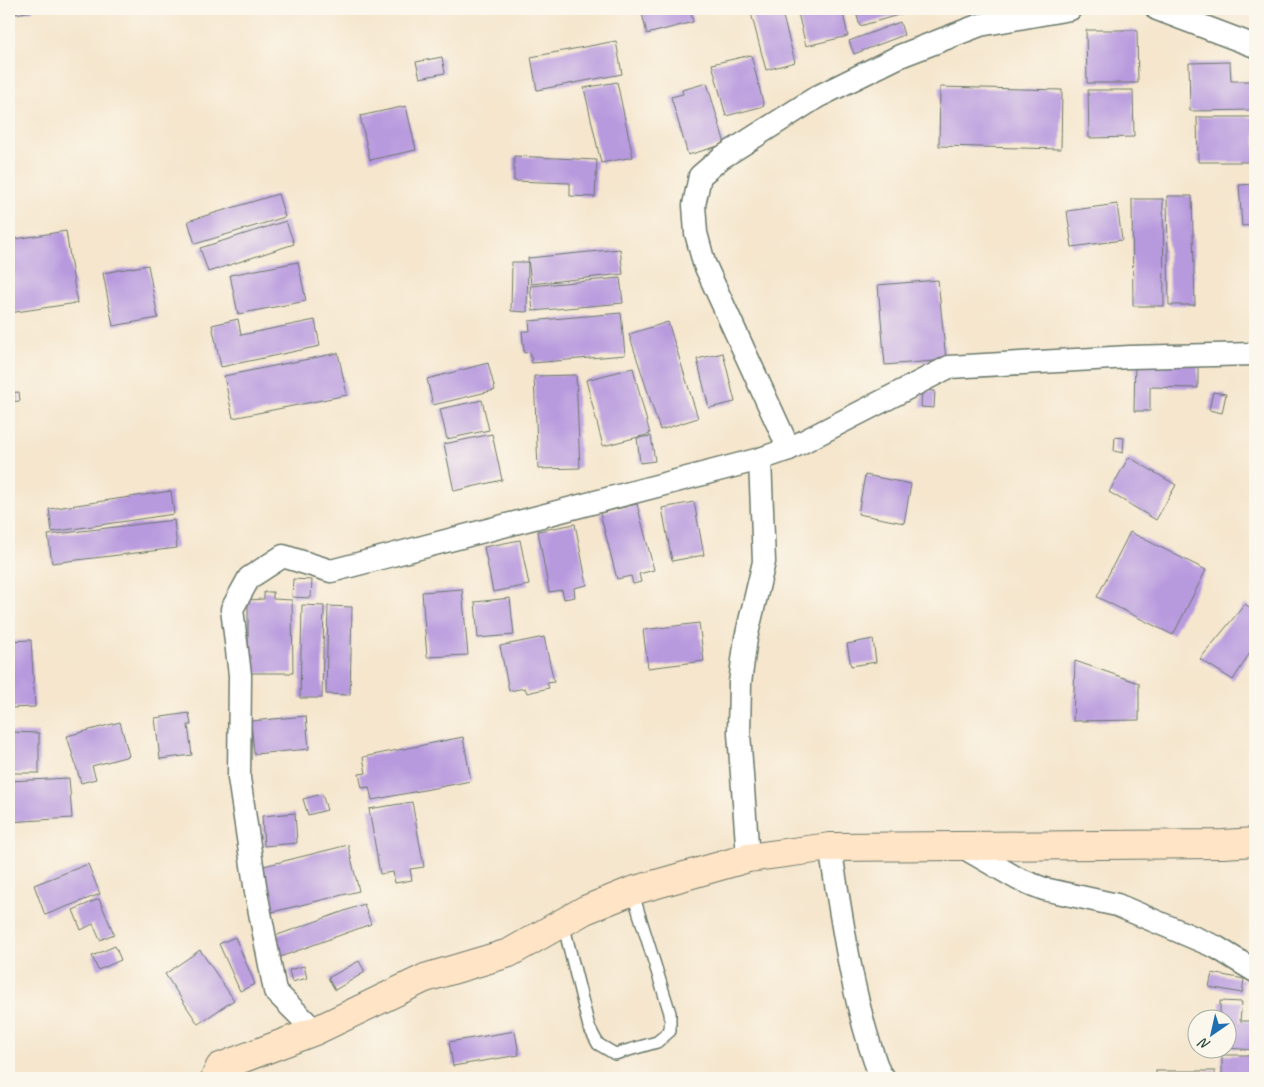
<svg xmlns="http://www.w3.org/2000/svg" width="1264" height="1087" font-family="Caveat,sans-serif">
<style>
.building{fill:#b799de}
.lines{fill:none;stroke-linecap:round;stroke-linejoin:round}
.lane-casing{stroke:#6a786a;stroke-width:14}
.street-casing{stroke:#6a786a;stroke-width:25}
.secondary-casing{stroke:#6a786a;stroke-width:30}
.lane{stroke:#fff;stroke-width:11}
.street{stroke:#fff;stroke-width:22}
.secondary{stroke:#ffe4c6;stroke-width:28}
</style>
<rect width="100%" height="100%" fill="#fbf7ec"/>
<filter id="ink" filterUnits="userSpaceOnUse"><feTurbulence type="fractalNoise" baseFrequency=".02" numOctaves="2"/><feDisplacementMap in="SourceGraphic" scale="10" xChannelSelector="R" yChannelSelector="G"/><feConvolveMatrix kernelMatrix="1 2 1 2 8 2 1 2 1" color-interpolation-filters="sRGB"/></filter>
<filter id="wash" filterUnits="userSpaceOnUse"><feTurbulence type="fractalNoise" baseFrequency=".0096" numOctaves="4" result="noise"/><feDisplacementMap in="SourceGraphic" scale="20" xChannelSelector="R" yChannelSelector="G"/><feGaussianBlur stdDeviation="1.12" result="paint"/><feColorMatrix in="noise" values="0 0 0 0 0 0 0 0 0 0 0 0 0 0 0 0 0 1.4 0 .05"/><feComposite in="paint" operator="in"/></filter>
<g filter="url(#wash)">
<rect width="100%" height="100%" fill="#f5e6cd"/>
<g id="blocks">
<!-- building -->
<g class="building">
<path d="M9,9H33V11L9,15Z"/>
<path d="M641,9H690L693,22L647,34Z"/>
<path d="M750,9H781L795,62L766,70Z"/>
<path d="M797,9H842L848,36L806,46Z"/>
<path d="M855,9H919L860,26Z"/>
<path d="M900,22L904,35L854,54L849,41Z"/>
<path d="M1086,30H1137L1138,83H1087Z"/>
<path d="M616,41L622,74L537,90L531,57Z"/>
<path d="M751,55L764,106L726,116L712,64Z"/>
<path d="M442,57L445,73L420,78L416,62Z"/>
<path d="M1230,62L1231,81H1255V110L1190,111L1189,63Z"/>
<path d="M617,82L633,157L601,163L584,88Z"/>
<path d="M707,83L725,144L688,155L671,97L683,94L682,90Z"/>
<path d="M940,87L1062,90L1061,149L939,146Z"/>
<path d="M1088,90H1133L1134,137L1089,138Z"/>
<path d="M406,106L416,150L370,160L360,116Z"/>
<path d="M1197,117H1255V162H1198Z"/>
<path d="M514,156L597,160L595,197L570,196V183L514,181Z"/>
<path d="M1255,184V225L1242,226L1239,185Z"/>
<path d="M278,194L285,217L195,244L188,221Z"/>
<path d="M1167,196H1192L1195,305H1169Z"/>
<path d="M1132,199H1163L1164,306H1133Z"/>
<path d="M1117,204L1122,240L1072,247L1067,211Z"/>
<path d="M286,221L294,244L208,272L200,248Z"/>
<path d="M66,231L77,303L9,313V240Z"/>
<path d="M1252,248H1255V263H1254Z"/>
<path d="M620,249L623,274L531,284L528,258Z"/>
<path d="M298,262L306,301L238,314L230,275Z"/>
<path d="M512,262H528L527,312L511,311Z"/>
<path d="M148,265L158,318L113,326L103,273Z"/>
<path d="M620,278L623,303L533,311L530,286Z"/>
<path d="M938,280L946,360L885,365L878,285Z"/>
<path d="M621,313L625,355L532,363L530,352L524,353L522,331H530L529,321Z"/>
<path d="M238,319L241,335L315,320L320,346L221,367L212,325Z"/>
<path d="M668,322L698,418L660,430L629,334Z"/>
<path d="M338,353L347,395L233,418L224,376Z"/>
<path d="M723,353L735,402L709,408L697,359Z"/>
<path d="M1135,359L1198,361V388L1150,387V411H1134Z"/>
<path d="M488,363L495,390L433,405L427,379Z"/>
<path d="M633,368L650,434L603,446L586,380Z"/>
<path d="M576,375L580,468L538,469L534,376Z"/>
<path d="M922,390L935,391L934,408L921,407Z"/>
<path d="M19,392L20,401L9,402V393Z"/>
<path d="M1213,392L1226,394L1222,413L1209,410Z"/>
<path d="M482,400L489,430L447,439L440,409Z"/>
<path d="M492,434L502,480L454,491L444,444Z"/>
<path d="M651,436L655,461L640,463L637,438Z"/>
<path d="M1115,437L1124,438L1123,453L1114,451Z"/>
<path d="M1129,457L1176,485L1156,520L1109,492Z"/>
<path d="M865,475L911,484L904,523L858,514Z"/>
<path d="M171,491L174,514L52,532L49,509Z"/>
<path d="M694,502L704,555L672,561L662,508Z"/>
<path d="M637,504L654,570L639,574L641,582L633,584L631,576L617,579L600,513Z"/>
<path d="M174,520L177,548L52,563L48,535Z"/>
<path d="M575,524L587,585L574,588L575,597L564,599L562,590L549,592L538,531Z"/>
<path d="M1130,532L1206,570L1173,635L1097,597Z"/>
<path d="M520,540L529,585L493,592L484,547Z"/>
<path d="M293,579L312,580L311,598L292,597Z"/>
<path d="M462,589L468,655L427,657L422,592Z"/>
<path d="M264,592H273V599L292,600L293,673H248V600L264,599Z"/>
<path d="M510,598L514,635L478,638L475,602Z"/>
<path d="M1245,604L1255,611V645L1233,680L1200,659Z"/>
<path d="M302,605L324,606L322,698H300Z"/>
<path d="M328,606L352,607L350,695L326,694Z"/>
<path d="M699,623L704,661L648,668L643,630Z"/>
<path d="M544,637L554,682L547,683L549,688L527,693L525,688L509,691L500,646Z"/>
<path d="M873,639L876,662L851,666L847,644Z"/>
<path d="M31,640L35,707L9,708V641Z"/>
<path d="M1075,661L1139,683V720L1073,721Z"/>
<path d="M189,713L191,725H188L192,755L160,759L155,718Z"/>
<path d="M306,716L309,749L254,754L251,721Z"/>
<path d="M120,722L129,756L92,766L96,779L81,783L67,736Z"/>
<path d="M9,732L39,733V773H9Z"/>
<path d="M463,737L471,781L372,800L369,787L362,788L359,774L366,773L363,757Z"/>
<path d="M69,778L72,818L9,822V781Z"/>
<path d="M322,794L327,810L308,815L303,799Z"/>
<path d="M412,802L424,867L410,869L412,880L395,883L393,872L380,874L369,809Z"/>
<path d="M295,813L297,843L264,846L262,816Z"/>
<path d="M348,845L359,891L272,912L260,867Z"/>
<path d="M88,864L100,894L45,915L34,885Z"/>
<path d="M99,899L114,934L100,940L93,924L81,930L73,910Z"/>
<path d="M364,904L371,924L280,957L272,937Z"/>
<path d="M235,937L255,984L240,991L219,944Z"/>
<path d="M115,946L121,960L98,970L92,956Z"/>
<path d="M200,950L234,1000L198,1024L165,974Z"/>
<path d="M359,961L365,972L335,990L328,978Z"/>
<path d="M304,966L307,978L292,982L289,970Z"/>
<path d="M1212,973L1244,979L1242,993L1209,987Z"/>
<path d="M1220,1001L1242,1002L1240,1021H1255V1050L1226,1048V1020H1220Z"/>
<path d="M515,1031L519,1055L453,1066L449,1042Z"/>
<rect x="1222" y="1055" width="33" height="23"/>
<rect x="1156" y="1071" width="59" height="7"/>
</g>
</g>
</g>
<g filter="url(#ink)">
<use href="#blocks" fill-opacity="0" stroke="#6a786a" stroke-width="1"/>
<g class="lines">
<!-- lane casing -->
<g class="lane-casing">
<path id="lane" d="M563,923L589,1027L598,1044L615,1054L657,1042L670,1031V1013L632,891"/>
</g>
<!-- street casing -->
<g class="street-casing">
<g id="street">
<path d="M1157,9L1255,46"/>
<path d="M789,449L704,263L696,233L694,205L700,176L721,158L817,97L900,56L980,25L1070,9"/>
<path d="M961,846L1018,879L1044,889L1117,905L1216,947L1255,971"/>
<path d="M830,847C843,924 852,1002 880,1075L884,1078"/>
<path d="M748,858L739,733L740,683L746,638L764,562L760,459"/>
<path d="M315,1031L275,991L256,892L239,778L240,675L232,609L249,578L283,556L331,571L760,459L789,449L949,367L1130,357L1255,354"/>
</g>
</g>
<!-- secondary casing -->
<g class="secondary-casing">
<path id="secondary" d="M215,1078L220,1067L315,1031L425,978L509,953L585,910L632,891L748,858L830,847L1223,844L1255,842"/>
</g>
<!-- lane -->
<use href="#lane" class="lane"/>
<!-- street -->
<use href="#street" class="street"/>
<!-- secondary -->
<use href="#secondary" class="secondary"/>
</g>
</g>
<!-- margin -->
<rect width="1264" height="1087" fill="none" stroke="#fbf7ec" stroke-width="30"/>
<!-- north arrow -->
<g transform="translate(1212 1034) rotate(214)"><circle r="24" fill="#fbf7ec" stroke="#a3ada2"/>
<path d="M0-4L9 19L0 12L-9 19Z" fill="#1f6fb2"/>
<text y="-8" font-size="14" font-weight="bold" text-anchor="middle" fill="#1f3d34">N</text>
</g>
</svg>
